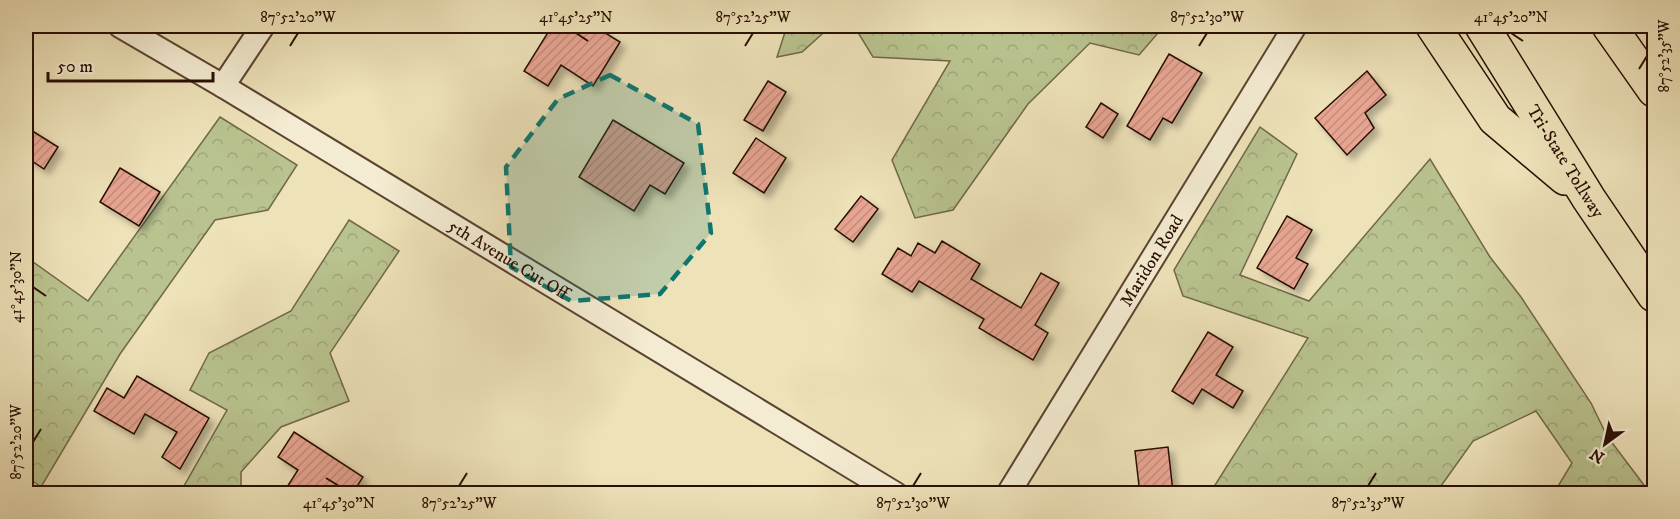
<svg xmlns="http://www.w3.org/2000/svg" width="1680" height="519" font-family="'IM FELL DW Pica',serif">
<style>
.forest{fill:url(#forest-crowns);stroke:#706849;stroke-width:1.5}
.building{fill:url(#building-hatch);stroke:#280e03;stroke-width:1.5;filter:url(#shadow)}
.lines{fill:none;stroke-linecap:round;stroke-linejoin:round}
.minor-casing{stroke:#5a4330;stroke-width:26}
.highway-casing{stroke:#280e03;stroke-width:36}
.minor{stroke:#f4ecd2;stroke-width:22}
.highway{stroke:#eee2b9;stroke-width:33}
.marked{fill:#0f766e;fill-opacity:0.2;stroke:#0f766e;stroke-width:4.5;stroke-dasharray:12 8;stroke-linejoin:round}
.ticks{fill:none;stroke:#280e03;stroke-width:2}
.labels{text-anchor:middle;stroke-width:6;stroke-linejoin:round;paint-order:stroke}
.street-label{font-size:18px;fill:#280e03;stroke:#f4ecd2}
.neatline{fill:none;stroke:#280e03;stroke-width:2}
.ticks-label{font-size:15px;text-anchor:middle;fill:#280e03}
</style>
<defs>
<pattern id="forest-crowns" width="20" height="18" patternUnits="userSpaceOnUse" patternTransform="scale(1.5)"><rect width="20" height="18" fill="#b9c38f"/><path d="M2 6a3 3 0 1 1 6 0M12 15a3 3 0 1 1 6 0" fill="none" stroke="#9fa67a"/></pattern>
<pattern id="building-hatch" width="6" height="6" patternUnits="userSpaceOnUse" patternTransform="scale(1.5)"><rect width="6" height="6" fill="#e6a491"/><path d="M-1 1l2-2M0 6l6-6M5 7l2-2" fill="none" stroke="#c58c7b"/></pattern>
<filter id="shadow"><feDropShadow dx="5.5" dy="5.5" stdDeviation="3" flood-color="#0004"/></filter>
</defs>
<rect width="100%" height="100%" fill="#eee2b9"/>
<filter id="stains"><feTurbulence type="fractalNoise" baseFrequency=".00333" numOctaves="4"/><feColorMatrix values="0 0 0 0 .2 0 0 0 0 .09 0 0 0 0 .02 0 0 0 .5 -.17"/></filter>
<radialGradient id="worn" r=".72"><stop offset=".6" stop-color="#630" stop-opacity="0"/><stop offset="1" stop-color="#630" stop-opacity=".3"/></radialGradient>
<!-- forest -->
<g class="forest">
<path d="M787,26H831L802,52L777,57Z"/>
<path d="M854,26H1164L1139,55L1090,43L1028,104L953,210L915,218L892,160L950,61L873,57Z"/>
<path d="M220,117L297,165L268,210L215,220L120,354L41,487L26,476V257L88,301Z"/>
<path d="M1260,127L1297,154L1240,275L1309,301L1430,159L1490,257L1521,297L1591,403L1607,436L1650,493H1554L1572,463L1536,411L1473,441L1436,493H1210L1308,338L1183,296L1174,270Z"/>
<path d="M349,220L399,251L330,353L349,401L281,427L241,472V493H180L227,410L190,390L209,353L291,311Z"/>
</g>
<!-- building -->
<g class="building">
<path d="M552,26H594L620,42L593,86L561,65L548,86L524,71Z"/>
<path d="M1169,54L1202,73L1172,123L1163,118L1150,140L1127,126Z"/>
<path d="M1367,71L1386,95L1365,113L1374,128L1347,155L1315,118Z"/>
<path d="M768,81L786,92L763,131L744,120Z"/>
<path d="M1101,103L1118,114L1103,138L1086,127Z"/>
<path d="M613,120L684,163L665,194L650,185L634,211L579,177Z"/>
<path d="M26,127L58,147L44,169L26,157Z"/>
<path d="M756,138L786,158L764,193L733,173Z"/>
<path d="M120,168L160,192L139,226L100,202Z"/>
<path d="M861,196L878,209L853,242L835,229Z"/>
<path d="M1287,216L1312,230L1296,258L1308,264L1294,289L1257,268Z"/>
<path d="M942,241L980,264L971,279L1021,308L1041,273L1059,283L1035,325L1048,333L1033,360L979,328L984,319L919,281L912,292L882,274L898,248L911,256L918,243L935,253Z"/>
<path d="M1208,332L1233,347L1216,375L1243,391L1233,408L1202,389L1193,404L1172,391Z"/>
<path d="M137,376L209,418L180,469L162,457L177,432L145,414L134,434L94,411L107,388L124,398Z"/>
<path d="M294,432L363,477L352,494H298L287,487L298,470L278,457Z"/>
<path d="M1168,447L1173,492L1140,494L1135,451Z"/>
</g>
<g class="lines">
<!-- minor casing -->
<g class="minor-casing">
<g id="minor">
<path id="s1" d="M120,26L223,86L896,494"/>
<path d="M223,86L263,26"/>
<path id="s2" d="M1008,494L1295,26"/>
</g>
</g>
<!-- highway casing -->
<g class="highway-casing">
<g id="highway">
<path d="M1433,26L1495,119L1565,178"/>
<path id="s3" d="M1482,26L1589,199L1654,295"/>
<path d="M1609,26L1654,90"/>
</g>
</g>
<!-- minor -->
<use href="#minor" class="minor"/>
<!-- highway -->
<use href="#highway" class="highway"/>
</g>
<!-- marked area -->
<path class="marked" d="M610,75L698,124L711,233L660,294L571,301L511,267L506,167L558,99Z"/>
<!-- ticks -->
<path class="ticks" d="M576,33L588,41M1511,33L1523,41M290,46L298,33M745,46L753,33M1199,46L1207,33M1639,69L1647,56M33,287L46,296M33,442L41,429M326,478L339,486M459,486L467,473M913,486L921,473M1368,486L1376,473"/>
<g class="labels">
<!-- street labels -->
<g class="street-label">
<text dy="6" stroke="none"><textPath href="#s3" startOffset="159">Tri-State Tollway</textPath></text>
<text dy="6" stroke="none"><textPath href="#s1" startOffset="453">5th Avenue Cut Off</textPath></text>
<text dy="6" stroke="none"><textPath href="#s2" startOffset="274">Maridon Road</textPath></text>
</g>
</g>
<!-- margin -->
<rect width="1680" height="519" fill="none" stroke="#eee2b9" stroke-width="66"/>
<!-- north arrow -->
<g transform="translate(1605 444) rotate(213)" stroke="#f4ecd2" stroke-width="4.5" paint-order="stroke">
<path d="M0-4.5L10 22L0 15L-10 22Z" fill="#280e03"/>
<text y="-9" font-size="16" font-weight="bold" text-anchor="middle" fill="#280e03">N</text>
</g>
<!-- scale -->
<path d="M48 72v9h165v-9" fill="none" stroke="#280e03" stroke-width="3"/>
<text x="57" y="72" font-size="18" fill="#280e03" stroke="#f4ecd2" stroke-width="4.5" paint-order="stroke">50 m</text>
<rect x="33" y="33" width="1614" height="453" class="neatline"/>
<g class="ticks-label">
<text x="298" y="22">87°52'20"W</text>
<text x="576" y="22">41°45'25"N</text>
<text x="753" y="22">87°52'25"W</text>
<text x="1207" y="22">87°52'30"W</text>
<text x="1511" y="22">41°45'20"N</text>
<text transform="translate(1664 56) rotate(-90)" y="5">87°52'35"W</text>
<text transform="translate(16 287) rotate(-90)" y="5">41°45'30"N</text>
<text transform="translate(16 442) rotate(-90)" y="5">87°52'20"W</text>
<text x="339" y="508">41°45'30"N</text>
<text x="459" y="508">87°52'25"W</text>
<text x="913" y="508">87°52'30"W</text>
<text x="1368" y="508">87°52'35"W</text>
</g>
<rect width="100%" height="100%" filter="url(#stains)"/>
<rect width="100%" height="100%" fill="url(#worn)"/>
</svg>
